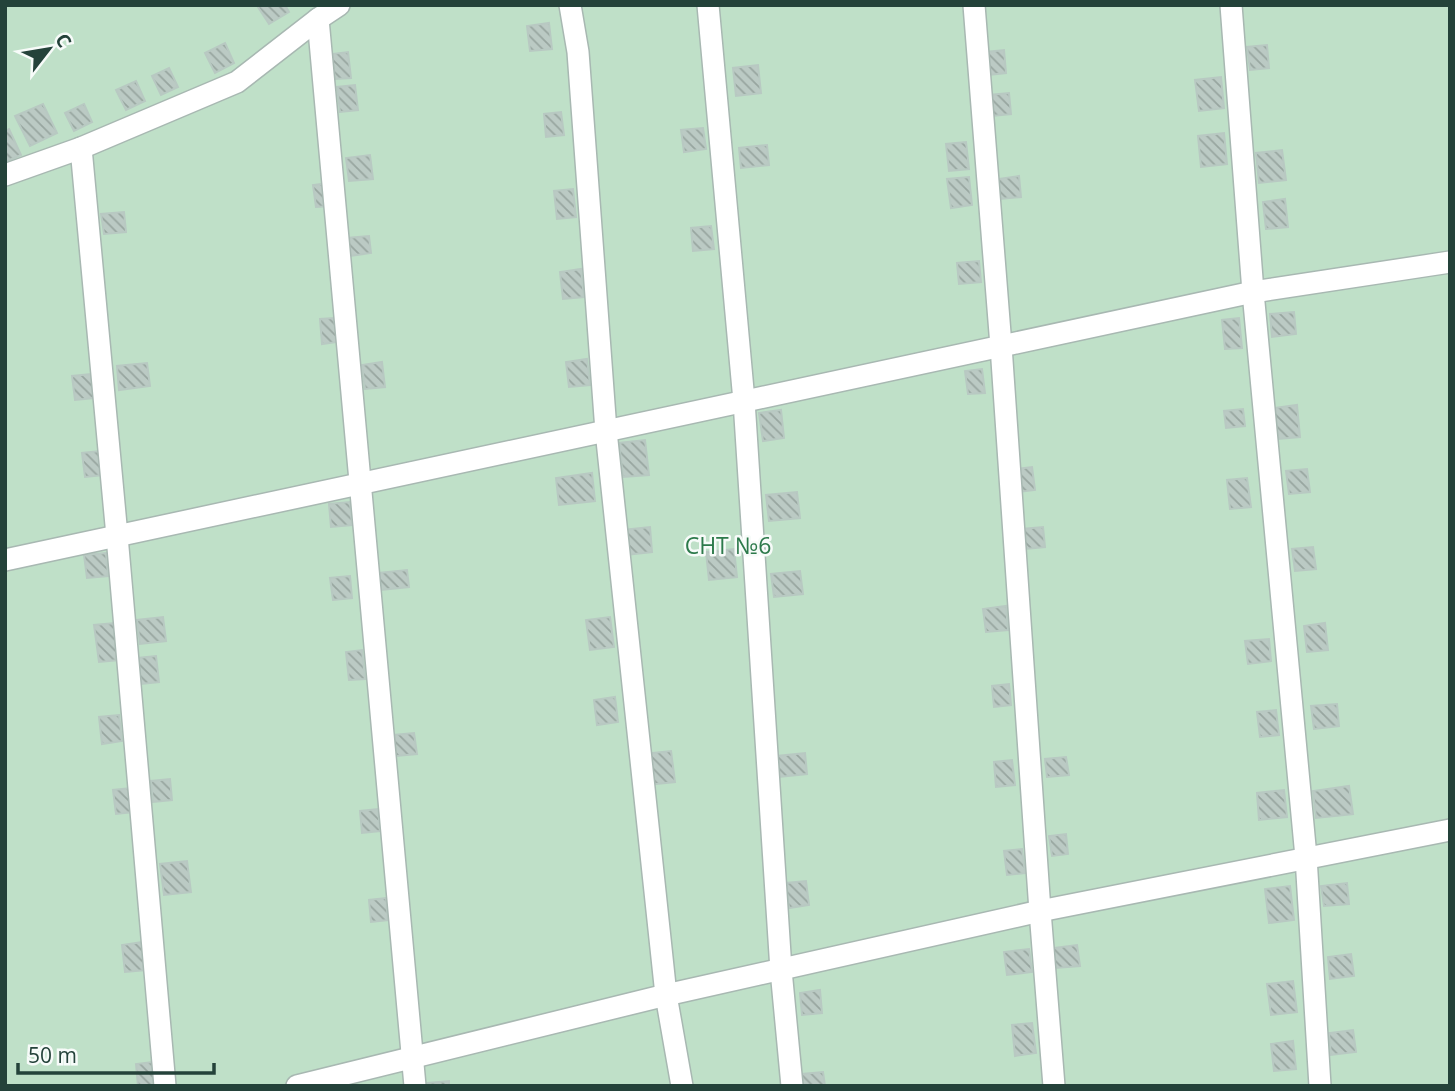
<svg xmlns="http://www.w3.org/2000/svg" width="1455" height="1091" font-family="'Open Sans',sans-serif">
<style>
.green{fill:#bfe0c8}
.building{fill:url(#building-back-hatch);stroke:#b8c9c2;stroke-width:2}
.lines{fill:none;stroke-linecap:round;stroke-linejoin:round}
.street-casing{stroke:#a8b8b2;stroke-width:24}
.street{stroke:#fff;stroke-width:21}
.labels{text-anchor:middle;stroke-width:5;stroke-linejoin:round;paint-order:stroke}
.park-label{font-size:23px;fill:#2d7a4b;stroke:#f7fbf9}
</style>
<defs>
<pattern id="building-back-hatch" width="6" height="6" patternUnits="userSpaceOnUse" patternTransform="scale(1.75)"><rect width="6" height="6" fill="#bbcac4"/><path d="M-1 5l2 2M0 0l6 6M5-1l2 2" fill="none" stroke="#98a6a0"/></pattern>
</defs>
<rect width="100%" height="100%" fill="#e6efeb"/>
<!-- green -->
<rect class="green" x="5" y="5" width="1445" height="1081"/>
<!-- building -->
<g class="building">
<path d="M261,5H285L289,12L269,24L258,7Z"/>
<path d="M549,23L552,49L530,51L527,26Z"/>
<path d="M225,43L234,63L215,73L205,53Z"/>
<path d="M1267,45L1269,68L1250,70L1247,47Z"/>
<path d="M1004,50L1006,73L989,75L986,52Z"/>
<path d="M348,52L351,78L335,79L332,54Z"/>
<path d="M758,65L761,93L736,96L733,68Z"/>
<path d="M169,68L178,87L161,95L152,76Z"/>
<path d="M1221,77L1224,108L1199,111L1195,80Z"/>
<path d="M136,81L145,101L126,110L116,90Z"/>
<path d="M355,85L358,110L340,112L337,87Z"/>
<path d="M1009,93L1011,114L992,116L989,95Z"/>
<path d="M43,104L57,133L30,146L15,116Z"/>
<path d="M84,104L92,122L74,131L65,113Z"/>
<path d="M561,112L564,135L546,137L544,114Z"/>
<path d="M703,128L706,149L684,152L681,130Z"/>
<path d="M9,129L21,155L5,162V131Z"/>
<path d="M1224,133L1227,164L1201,167L1198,136Z"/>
<path d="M966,142L969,169L949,171L946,144Z"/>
<path d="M767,145L769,165L741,168L739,148Z"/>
<path d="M1282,150L1286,180L1259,183L1256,153Z"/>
<path d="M370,155L373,179L349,181L346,158Z"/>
<path d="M1019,176L1021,197L1000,199L998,179Z"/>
<path d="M969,177L972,205L951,208L947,179Z"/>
<path d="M328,183L331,206L316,207L313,185Z"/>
<path d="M573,189L576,217L557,219L554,191Z"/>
<path d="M1285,199L1288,227L1266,229L1263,202Z"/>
<path d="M124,212L126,232L104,234L101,214Z"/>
<path d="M711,226L714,249L693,251L691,228Z"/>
<path d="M369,236L371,253L349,256L347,238Z"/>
<path d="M979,261L981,282L959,284L957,263Z"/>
<path d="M581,269L584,297L563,299L560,272Z"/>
<path d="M1294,312L1296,334L1272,337L1270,314Z"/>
<path d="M334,318L337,342L322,344L320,319Z"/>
<path d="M1239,318L1242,348L1225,349L1222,320Z"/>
<path d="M587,359L590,385L569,387L566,362Z"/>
<path d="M382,362L385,387L365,389L362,365Z"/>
<path d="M147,363L150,386L119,390L117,366Z"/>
<path d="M982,369L985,393L968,394L965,371Z"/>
<path d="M91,374L94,398L75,400L72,376Z"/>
<path d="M1297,405L1300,437L1278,439L1274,408Z"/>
<path d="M1243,409L1245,426L1226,428L1224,411Z"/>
<path d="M781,410L784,438L763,441L759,413Z"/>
<path d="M645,440L649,475L623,477L619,443Z"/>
<path d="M100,451L103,475L85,477L82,453Z"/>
<path d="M1032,467L1035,490L1019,492L1017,469Z"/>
<path d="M1307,469L1310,492L1289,494L1286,471Z"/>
<path d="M592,473L595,501L559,505L556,478Z"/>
<path d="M1247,478L1251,507L1230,509L1227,480Z"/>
<path d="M797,492L800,518L769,521L766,495Z"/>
<path d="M350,502L352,525L331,527L329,504Z"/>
<path d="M650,527L652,552L626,555L623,530Z"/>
<path d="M1043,527L1045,547L1025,549L1022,529Z"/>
<path d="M1313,547L1316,569L1295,571L1292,549Z"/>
<path d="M734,549L737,577L709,580L706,552Z"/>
<path d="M106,553L108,576L87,578L84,555Z"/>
<path d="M407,570L409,587L381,590L379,573Z"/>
<path d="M800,571L803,594L774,597L771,574Z"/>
<path d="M350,576L352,598L333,600L330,578Z"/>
<path d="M1006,606L1008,630L986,632L983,609Z"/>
<path d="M163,617L166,641L140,644L137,620Z"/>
<path d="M610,617L614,647L590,650L586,620Z"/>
<path d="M115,623L119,660L99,662L94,625Z"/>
<path d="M1325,623L1328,650L1307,652L1304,626Z"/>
<path d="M1269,639L1271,661L1248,664L1245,641Z"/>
<path d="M362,650L365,679L349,680L346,652Z"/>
<path d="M156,656L159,682L141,684L138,658Z"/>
<path d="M1009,684L1011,705L994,707L992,686Z"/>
<path d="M615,697L618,722L597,725L594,700Z"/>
<path d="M1337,704L1339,726L1314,729L1311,706Z"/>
<path d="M1276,710L1279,735L1260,737L1257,712Z"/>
<path d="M119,715L122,741L102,744L99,717Z"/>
<path d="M414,733L417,754L396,756L394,735Z"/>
<path d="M671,751L675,782L647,785L644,754Z"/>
<path d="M805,753L807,774L779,777L777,756Z"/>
<path d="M1066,757L1069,775L1047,777L1045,759Z"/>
<path d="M1012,760L1015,785L996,787L994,762Z"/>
<path d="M170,779L172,800L153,802L151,781Z"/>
<path d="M1349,786L1353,814L1316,818L1313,791Z"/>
<path d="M131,788L133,812L116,814L113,790Z"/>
<path d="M1284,790L1287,817L1259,820L1257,793Z"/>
<path d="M378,809L380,831L362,833L360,811Z"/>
<path d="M1066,834L1068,854L1052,856L1049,836Z"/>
<path d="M1022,849L1025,873L1007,875L1004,851Z"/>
<path d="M187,861L191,892L164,895L160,864Z"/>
<path d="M806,881L809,905L789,908L786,883Z"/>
<path d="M1347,883L1349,904L1324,906L1321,886Z"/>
<path d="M1290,886L1294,920L1269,923L1265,889Z"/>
<path d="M386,898L388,920L371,922L369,900Z"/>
<path d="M143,942L146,970L125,972L122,945Z"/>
<path d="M1077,945L1080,966L1055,968L1053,948Z"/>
<path d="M1029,949L1032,972L1007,975L1004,952Z"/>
<path d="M1351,954L1354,976L1330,979L1328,957Z"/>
<path d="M1293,981L1297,1012L1271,1015L1267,984Z"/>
<path d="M820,990L822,1013L802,1015L800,993Z"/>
<path d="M1032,1023L1036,1053L1015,1056L1012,1025Z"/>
<path d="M1353,1030L1356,1052L1331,1055L1329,1033Z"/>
<path d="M1293,1041L1296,1069L1274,1071L1271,1044Z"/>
<path d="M152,1062L154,1086H138L136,1064Z"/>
<path d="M823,1072L825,1086H803L802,1074Z"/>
<path d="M449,1081V1086H428V1083Z"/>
</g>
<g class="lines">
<!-- street casing -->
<g class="street-casing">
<g id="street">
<path d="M570,5L578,52L606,431L666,995L682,1086"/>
<path d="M708,5L744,401L781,970L792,1086"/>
<path d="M974,5L1001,346L1040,911L1054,1086"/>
<path d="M1231,5L1253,292L1306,857L1320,1086"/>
<path d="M318,19L415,1086"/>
<path d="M81,148L117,536L165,1086"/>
<path d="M5,175L81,148L237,82L318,19L339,5"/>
<path d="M5,560L1253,292L1450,262"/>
<path d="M297,1086L666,995L1040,911L1450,830"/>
</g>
</g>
<!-- street -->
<use href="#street" class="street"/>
</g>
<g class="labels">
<!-- park labels -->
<g class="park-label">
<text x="728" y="554">СНТ №6</text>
</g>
</g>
<!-- border -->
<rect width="1455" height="1091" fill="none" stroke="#24423a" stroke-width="14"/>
<!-- north arrow -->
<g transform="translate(49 49) rotate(59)" stroke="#f7fbf9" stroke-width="5" paint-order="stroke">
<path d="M0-5L12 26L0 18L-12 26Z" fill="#24423a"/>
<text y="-10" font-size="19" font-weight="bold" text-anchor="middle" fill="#24423a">С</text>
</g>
<!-- scale -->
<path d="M18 1063v10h196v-10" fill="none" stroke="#24423a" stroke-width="3.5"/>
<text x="28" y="1063" font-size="21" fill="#24423a" stroke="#f7fbf9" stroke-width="5" paint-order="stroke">50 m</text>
</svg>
